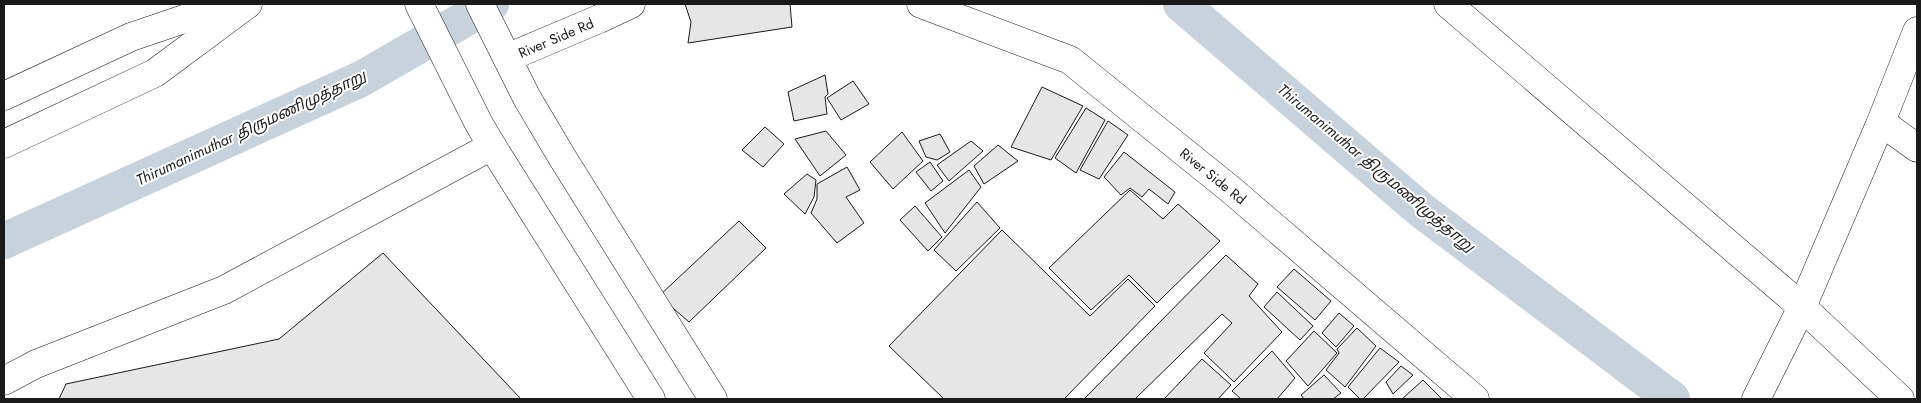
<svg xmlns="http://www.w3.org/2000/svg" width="1921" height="403" font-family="Jost,'Noto Sans Tamil',sans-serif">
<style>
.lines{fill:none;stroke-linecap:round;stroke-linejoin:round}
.canal{stroke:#c6d2dc;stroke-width:36}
.building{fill:#e6e6e6;stroke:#1a1a1a}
.minor-casing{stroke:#1a1a1a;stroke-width:29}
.primary-casing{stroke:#1a1a1a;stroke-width:29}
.minor{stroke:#fff;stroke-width:28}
.primary{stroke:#fff;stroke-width:28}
.labels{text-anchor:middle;stroke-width:4;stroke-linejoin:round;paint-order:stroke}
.street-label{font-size:14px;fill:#1a1a1a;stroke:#fff}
.water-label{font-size:15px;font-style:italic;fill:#1a1a1a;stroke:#fff}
</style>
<rect width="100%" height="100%" fill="#fff"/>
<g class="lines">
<!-- canal -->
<g class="canal">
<path d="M1181,4L1421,210L1672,399"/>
<path d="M4,241L361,79L491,4"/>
</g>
</g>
<!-- building -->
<g class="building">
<path d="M685,4H790L792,27L688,43L691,22Z"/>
<path d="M825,75L828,94L825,97L827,114L794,121L788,92Z"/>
<path d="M853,81L869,104L841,120L827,98Z"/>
<path d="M1042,87L1083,106L1051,160L1011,147Z"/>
<path d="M1086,108L1105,120L1076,173L1055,158Z"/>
<path d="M1108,121L1128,135L1099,179L1080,170Z"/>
<path d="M765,127L784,144L763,167L742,150Z"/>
<path d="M826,131L846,155L820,176L795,139Z"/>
<path d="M902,132L923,161L893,189L870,162Z"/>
<path d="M940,134L950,152L937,160L926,157L919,141Z"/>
<path d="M971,141L983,151L949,181L937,165Z"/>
<path d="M998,145L1018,161L984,184L974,166Z"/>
<path d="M1124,152L1175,192L1168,204L1149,189L1142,197L1130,188L1121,195L1104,177Z"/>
<path d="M930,162L943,181L931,191L916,172Z"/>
<path d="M847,167L860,190L846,197L864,223L837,243L811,213L817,199V184Z"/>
<path d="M969,170L981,187L945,233L925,203Z"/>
<path d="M807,174L816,180L814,197L805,214L784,194Z"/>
<path d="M1130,190L1163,219L1178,204L1220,241L1157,303L1129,275L1091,310L1049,268Z"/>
<path d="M977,202L1000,228L956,271L934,250Z"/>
<path d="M915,206L942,237L928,251L900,220Z"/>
<path d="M739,221L766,248L689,322L659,296Z"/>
<path d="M1002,230L1090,316L1128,279L1155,306L1064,399H944L889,346Z"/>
<path d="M383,253L521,399H59L66,384L279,339Z"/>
<path d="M1226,255L1258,284L1249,296L1282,332L1234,382L1204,353L1232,323L1222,314L1135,399H1084Z"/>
<path d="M1294,269L1331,301L1315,320L1277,287Z"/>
<path d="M1277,292L1313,326L1300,340L1264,307Z"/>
<path d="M1339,313L1354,326L1336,347L1322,333Z"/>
<path d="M1357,328L1376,346L1345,387L1326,370L1339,353L1337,349Z"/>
<path d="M1314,331L1337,353L1308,386L1286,361Z"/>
<path d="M1380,348L1399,362L1363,399H1360L1348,387Z"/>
<path d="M1272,351L1295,378L1277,399H1241L1232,391Z"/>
<path d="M1202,359L1231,385L1218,399H1164Z"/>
<path d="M1401,366L1413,375L1393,394L1386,382Z"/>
<path d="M1324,375L1341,393L1333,399H1304L1301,395Z"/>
<path d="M1423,380L1442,399H1402Z"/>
</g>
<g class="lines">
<!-- minor casing -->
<g class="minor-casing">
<g id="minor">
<path d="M921,4L1070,60L1230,189L1475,399"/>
<path d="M1448,4L1802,307L1900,399"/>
<path d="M507,58L599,19L631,4"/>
<path d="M1881,122L1917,148"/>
<path d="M4,381L36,364L224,290L492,146"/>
<path d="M1756,399L1802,307L1881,122L1917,31"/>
</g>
</g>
<!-- primary casing -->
<g class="primary-casing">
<g id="primary">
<path d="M419,4L478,122L492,146L651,399"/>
<path d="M480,4L527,98L562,157L713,399"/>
<path d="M4,96L131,37L228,4"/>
<path d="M4,144L155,73L248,4"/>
</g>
</g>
<!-- minor -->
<use href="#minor" class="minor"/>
<!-- primary -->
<use href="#primary" class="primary"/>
</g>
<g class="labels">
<!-- street labels -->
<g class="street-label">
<text transform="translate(556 38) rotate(-23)" y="5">River Side Rd</text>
<text transform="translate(1213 176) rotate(39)" y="5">River Side Rd</text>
</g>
<!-- water labels -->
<g class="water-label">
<text transform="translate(251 128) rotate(-25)" y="5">Thirumanimuthar திருமணிமுத்தாறு</text>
<text transform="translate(1376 168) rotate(40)" y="5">Thirumanimuthar திருமணிமுத்தாறு</text>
</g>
</g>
<!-- border -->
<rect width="1921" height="403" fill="none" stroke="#1a1a1a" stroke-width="10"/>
</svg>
